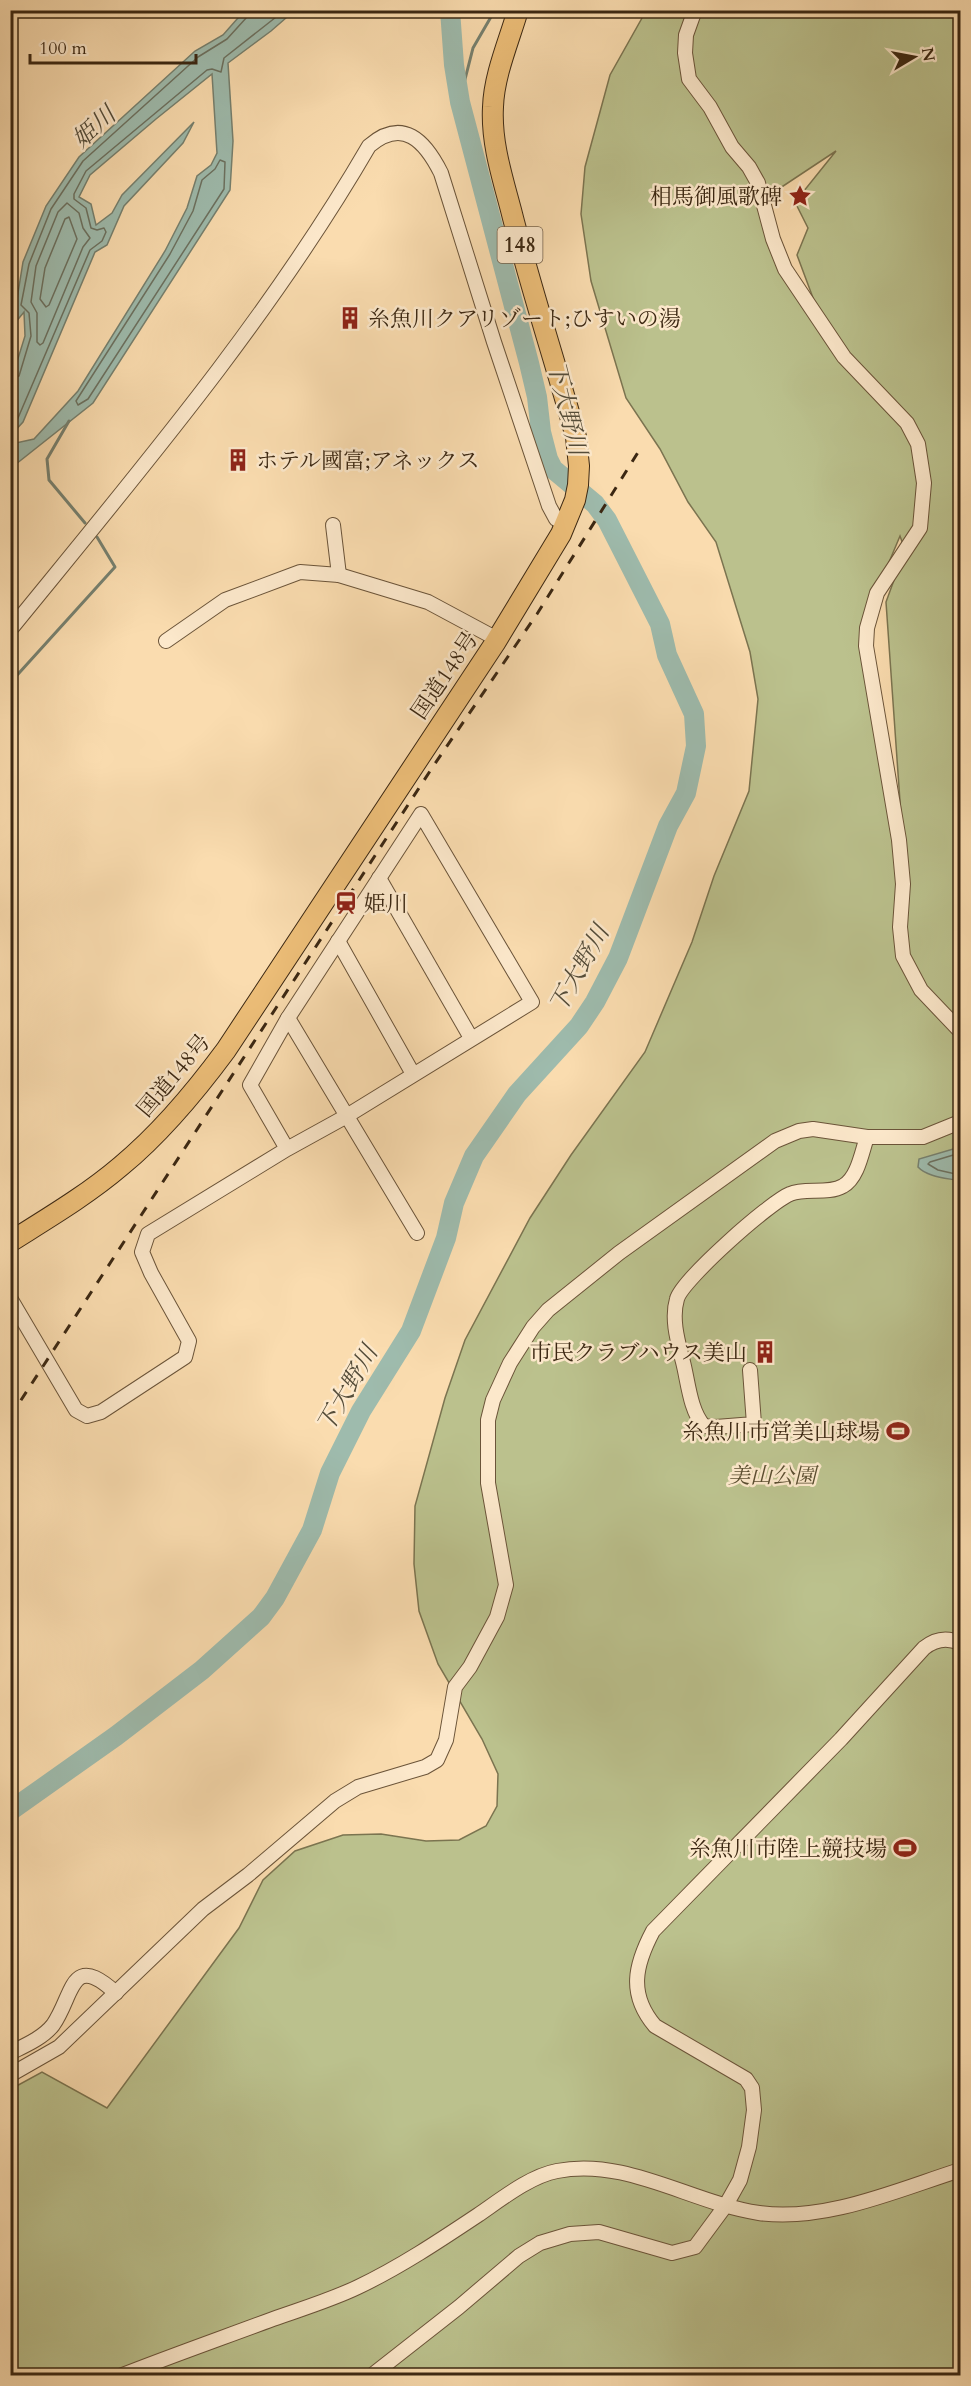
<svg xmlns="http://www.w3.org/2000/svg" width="971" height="2386" font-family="Cardo,'Noto Serif JP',serif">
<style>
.green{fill:#bbc18d;stroke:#7b7450;stroke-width:1.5;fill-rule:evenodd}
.water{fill:#9ebbad;stroke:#76806f;stroke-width:1.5}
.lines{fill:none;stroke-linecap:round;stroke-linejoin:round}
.shore{stroke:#6c7160;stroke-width:1.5}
.stream{stroke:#76806f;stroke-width:3}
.river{stroke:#9ebbad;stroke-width:20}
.minor-casing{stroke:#6b5439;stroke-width:16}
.highway-casing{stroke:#3b2712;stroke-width:22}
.minor{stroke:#fce8cb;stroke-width:14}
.highway{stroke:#edbe78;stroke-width:20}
.rail{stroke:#3b2712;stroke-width:3;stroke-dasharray:10 10;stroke-linecap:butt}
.labels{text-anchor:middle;stroke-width:5;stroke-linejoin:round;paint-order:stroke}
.shield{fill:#fce8cb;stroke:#75614a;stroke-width:1.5}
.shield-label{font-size:21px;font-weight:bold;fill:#3b2712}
.poi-label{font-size:22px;fill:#3b2712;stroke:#fce8cb;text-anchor:end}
.street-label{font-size:22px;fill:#3b2712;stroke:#fce8cb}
.park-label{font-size:22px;font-style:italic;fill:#5b4e31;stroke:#fce8cb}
.water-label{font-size:24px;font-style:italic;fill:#544c39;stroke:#fce8cb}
</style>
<rect width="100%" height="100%" fill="#fadcaf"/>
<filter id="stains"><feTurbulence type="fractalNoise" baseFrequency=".00333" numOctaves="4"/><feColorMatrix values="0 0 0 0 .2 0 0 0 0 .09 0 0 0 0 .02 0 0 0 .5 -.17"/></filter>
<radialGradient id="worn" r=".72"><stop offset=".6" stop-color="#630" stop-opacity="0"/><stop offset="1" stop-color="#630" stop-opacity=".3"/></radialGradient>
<!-- green -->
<path class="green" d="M646,11H960V2375L11,2376V2089L42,2072L107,2108L239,1928L263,1880L295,1851L343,1835L381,1834L426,1841L459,1840L486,1826L497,1806L498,1774L482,1739L438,1664L419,1611L414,1564L415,1506L445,1398L465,1340L530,1218L571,1155L645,1052L692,942L714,876L749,791L758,699L750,652L716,542L688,502L660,449L626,398L591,281L581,214L585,167L610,75ZM836,151L795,202L808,228L797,255L828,338L764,215L771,194ZM900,536L905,550L886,602L902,830L863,624Z"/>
<!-- water -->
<g class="water">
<path d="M245,10L294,11L271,31L228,63L233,141L230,190L93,403L11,468V444L34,439L78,391L165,251L187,208L197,176L211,165L217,153L212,74L156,119L90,175L79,197L91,204L96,225L112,213L122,195L194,122L183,143L124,206L107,245L95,252L23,422L11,435V381L25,336L24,312L11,328V307L17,299L23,262L46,206L79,157L195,51L223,35Z"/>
<path d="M960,1147V1181C947,1178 927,1177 918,1167L919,1159Z"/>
</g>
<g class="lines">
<!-- shore -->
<g class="shore">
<path d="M220,160L225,162L224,189L88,399L78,405L76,401L170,254L193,211L202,180L215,169Z"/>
<path d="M67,203L79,213L83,228L90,238L83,247L43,343L40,345L37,342V313L31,302L36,266L58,212Z"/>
<path d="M69,217L77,239L49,305L46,307L40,299L45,268L65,219Z"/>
<path d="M10,380L19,376L31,336L29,313L21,305L29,264L51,209L83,161L198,57L227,39L247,17L249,10"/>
<path d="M10,426L18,418L90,250L102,241L106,232L104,228L97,230L91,228L86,208L74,199V194L86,171L207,70L212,69L221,72L224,58L285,10"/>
<path d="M960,1153L930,1162L928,1164L938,1170L960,1175"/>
</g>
<!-- stream -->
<g class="stream">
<path d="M460,99L473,48L495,10"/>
<path d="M69,421L47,459L49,480L85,523"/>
<path d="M10,683L115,567L97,537"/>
</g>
<!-- river -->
<path class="river" d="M10,1811L116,1736L202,1670L261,1617L275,1598L312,1530L330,1473L361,1411L411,1331L446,1238L454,1203L474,1156L517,1094L579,1026L595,1002L618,958L668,826L686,793L696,746L694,714L667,655L660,624L607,520L595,504L553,469L548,459L541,432L537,397L529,363L460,102L454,65L450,10"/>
<!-- minor casing -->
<g class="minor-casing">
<g id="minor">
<path d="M695,10L686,35L685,53L689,79L710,107L732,147L749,167L758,183L773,239L785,269L844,357L907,423L918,444L924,483L920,528L877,593L867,628L866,646L899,840L903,884L900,927L903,956L921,990L960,1031"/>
<path d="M333,525L339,575"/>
<path d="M10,630C137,474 268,320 369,146C403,117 425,141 441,173L494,342L549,506L556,519L567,523"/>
<path d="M166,641L225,600L300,572L339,575L428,602L497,639"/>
<path d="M379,878L471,1038"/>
<path d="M338,941L413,1074"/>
<path d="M288,1018L417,1233"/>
<path d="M10,1298L76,1410L87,1416L101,1412L185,1357L189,1341L151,1273L142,1252L148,1234L287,1149L345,1117L532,1002L421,814L288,1018L250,1085L287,1149"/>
<path d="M750,1370L754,1424L716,1427L704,1426C690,1411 688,1381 683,1362C678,1342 671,1319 677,1299C682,1280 770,1202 790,1194C805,1187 827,1195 843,1186C858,1178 862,1151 867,1137"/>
<path d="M10,2053C24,2046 43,2038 53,2025C74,1995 70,1951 116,1993"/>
<path d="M10,2075L59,2047L203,1909L248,1875L335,1801L358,1787L425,1767L437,1760L446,1740L455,1687L470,1667L497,1617L506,1585L488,1483V1420L493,1400L510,1363L533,1327L548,1310L619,1253L775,1141L799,1131L813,1129L867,1137H923L960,1122"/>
<path d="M120,2376C171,2356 222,2338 273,2319C301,2309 331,2300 358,2287C400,2267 439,2241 478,2215C500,2200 530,2176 557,2171C626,2157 691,2203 759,2213C826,2222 897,2190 960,2170"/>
<path d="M371,2376L459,2307L519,2256L540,2243L570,2234L599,2232L672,2253L695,2247L726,2205L740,2180L749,2147L754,2110L752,2088L746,2079L655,2026C628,1994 635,1965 653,1931L841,1739L924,1648C935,1639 947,1637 960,1643"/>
</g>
</g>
<!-- highway casing -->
<g class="highway-casing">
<path id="highway" d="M10,1242C48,1218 87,1195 121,1166C161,1133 195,1092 226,1050L495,643L561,534L575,500L578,485L579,466L576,437C555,361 530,286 511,210C502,176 491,142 493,107C494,75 509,41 518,10"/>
</g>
<!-- minor -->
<use href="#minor" class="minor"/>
<!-- highway -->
<use href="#highway" class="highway"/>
<!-- rail -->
<path class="rail" d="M10,1417L432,768L537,614L642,446"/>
</g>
<!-- icons -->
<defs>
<g id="sight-bare" transform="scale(1.8)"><path d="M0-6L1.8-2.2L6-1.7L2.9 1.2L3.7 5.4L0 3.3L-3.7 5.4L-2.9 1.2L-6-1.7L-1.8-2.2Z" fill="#8f2418" stroke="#fce8cb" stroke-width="2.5" paint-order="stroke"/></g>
<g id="building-bare" transform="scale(1.8)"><path d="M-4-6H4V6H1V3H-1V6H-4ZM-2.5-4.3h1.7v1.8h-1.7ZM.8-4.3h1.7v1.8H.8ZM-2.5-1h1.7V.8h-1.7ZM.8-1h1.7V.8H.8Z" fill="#8f2418" stroke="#fce8cb" stroke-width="2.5" paint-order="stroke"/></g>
<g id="station-bare" transform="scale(1.8)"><path d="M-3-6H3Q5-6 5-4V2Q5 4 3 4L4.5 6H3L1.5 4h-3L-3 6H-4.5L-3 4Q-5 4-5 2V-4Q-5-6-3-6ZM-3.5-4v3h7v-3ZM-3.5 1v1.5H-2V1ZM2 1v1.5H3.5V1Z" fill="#8f2418" stroke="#fce8cb" stroke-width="2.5" paint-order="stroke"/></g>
<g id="stadium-bare" transform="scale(1.8)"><path d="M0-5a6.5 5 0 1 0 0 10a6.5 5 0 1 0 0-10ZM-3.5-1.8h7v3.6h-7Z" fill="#8f2418" stroke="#fce8cb" stroke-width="2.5" paint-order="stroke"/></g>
</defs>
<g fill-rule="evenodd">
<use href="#sight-bare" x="800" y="196"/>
<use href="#building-bare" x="350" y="318"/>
<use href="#building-bare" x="238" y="460"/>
<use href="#station-bare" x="346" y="903"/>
<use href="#building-bare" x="765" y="1352"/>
<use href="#stadium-bare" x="898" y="1431"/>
<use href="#stadium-bare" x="905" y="1848"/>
</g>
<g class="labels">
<!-- shield labels -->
<rect class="shield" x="497.5" y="227" width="45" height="36" rx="4.5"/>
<g class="shield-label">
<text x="520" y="252">148</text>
</g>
<!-- poi labels -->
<g class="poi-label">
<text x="782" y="204">相馬御風歌碑</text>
<text x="368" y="326" text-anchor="start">糸魚川クアリゾート;ひすいの湯</text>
<text x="256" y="468" text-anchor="start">ホテル國富;アネックス</text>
<text x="364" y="911" text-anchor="start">姫川</text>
<text x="747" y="1360">市民クラブハウス美山</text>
<text x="880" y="1439">糸魚川市営美山球場</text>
<text x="887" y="1856">糸魚川市陸上競技場</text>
</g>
<!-- street labels -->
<g class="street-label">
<text transform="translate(444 675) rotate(-56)" y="8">国道148号</text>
<text transform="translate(173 1075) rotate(-50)" y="8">国道148号</text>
</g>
<!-- park labels -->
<g class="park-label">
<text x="772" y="1483">美山公園</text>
</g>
<!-- water labels -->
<g class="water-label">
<text transform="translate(94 127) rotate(-42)" y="8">姫川</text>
<text transform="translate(567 408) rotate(76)" y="8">下大野川</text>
<text transform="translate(579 969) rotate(-61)" y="8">下大野川</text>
<text transform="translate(347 1389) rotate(-60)" y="8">下大野川</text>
</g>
</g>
<!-- margin -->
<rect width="971" height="2386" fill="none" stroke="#fadcaf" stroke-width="36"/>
<rect x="12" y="12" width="947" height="2362" fill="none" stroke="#3b2712" stroke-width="3"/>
<rect x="18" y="18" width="935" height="2350" fill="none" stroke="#3b2712" stroke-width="1.5"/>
<!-- north arrow -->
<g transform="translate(914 57) rotate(80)" stroke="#fce8cb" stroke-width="4.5" paint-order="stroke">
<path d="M0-4.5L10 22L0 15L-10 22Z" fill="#3b2712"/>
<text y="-9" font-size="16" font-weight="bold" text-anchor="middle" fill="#3b2712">N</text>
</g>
<!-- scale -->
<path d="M30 54v9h166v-9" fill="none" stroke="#3b2712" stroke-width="3"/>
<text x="39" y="54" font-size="18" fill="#3b2712" stroke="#fce8cb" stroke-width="4.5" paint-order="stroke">100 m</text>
<rect width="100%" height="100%" filter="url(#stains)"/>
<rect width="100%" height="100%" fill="url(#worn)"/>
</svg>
